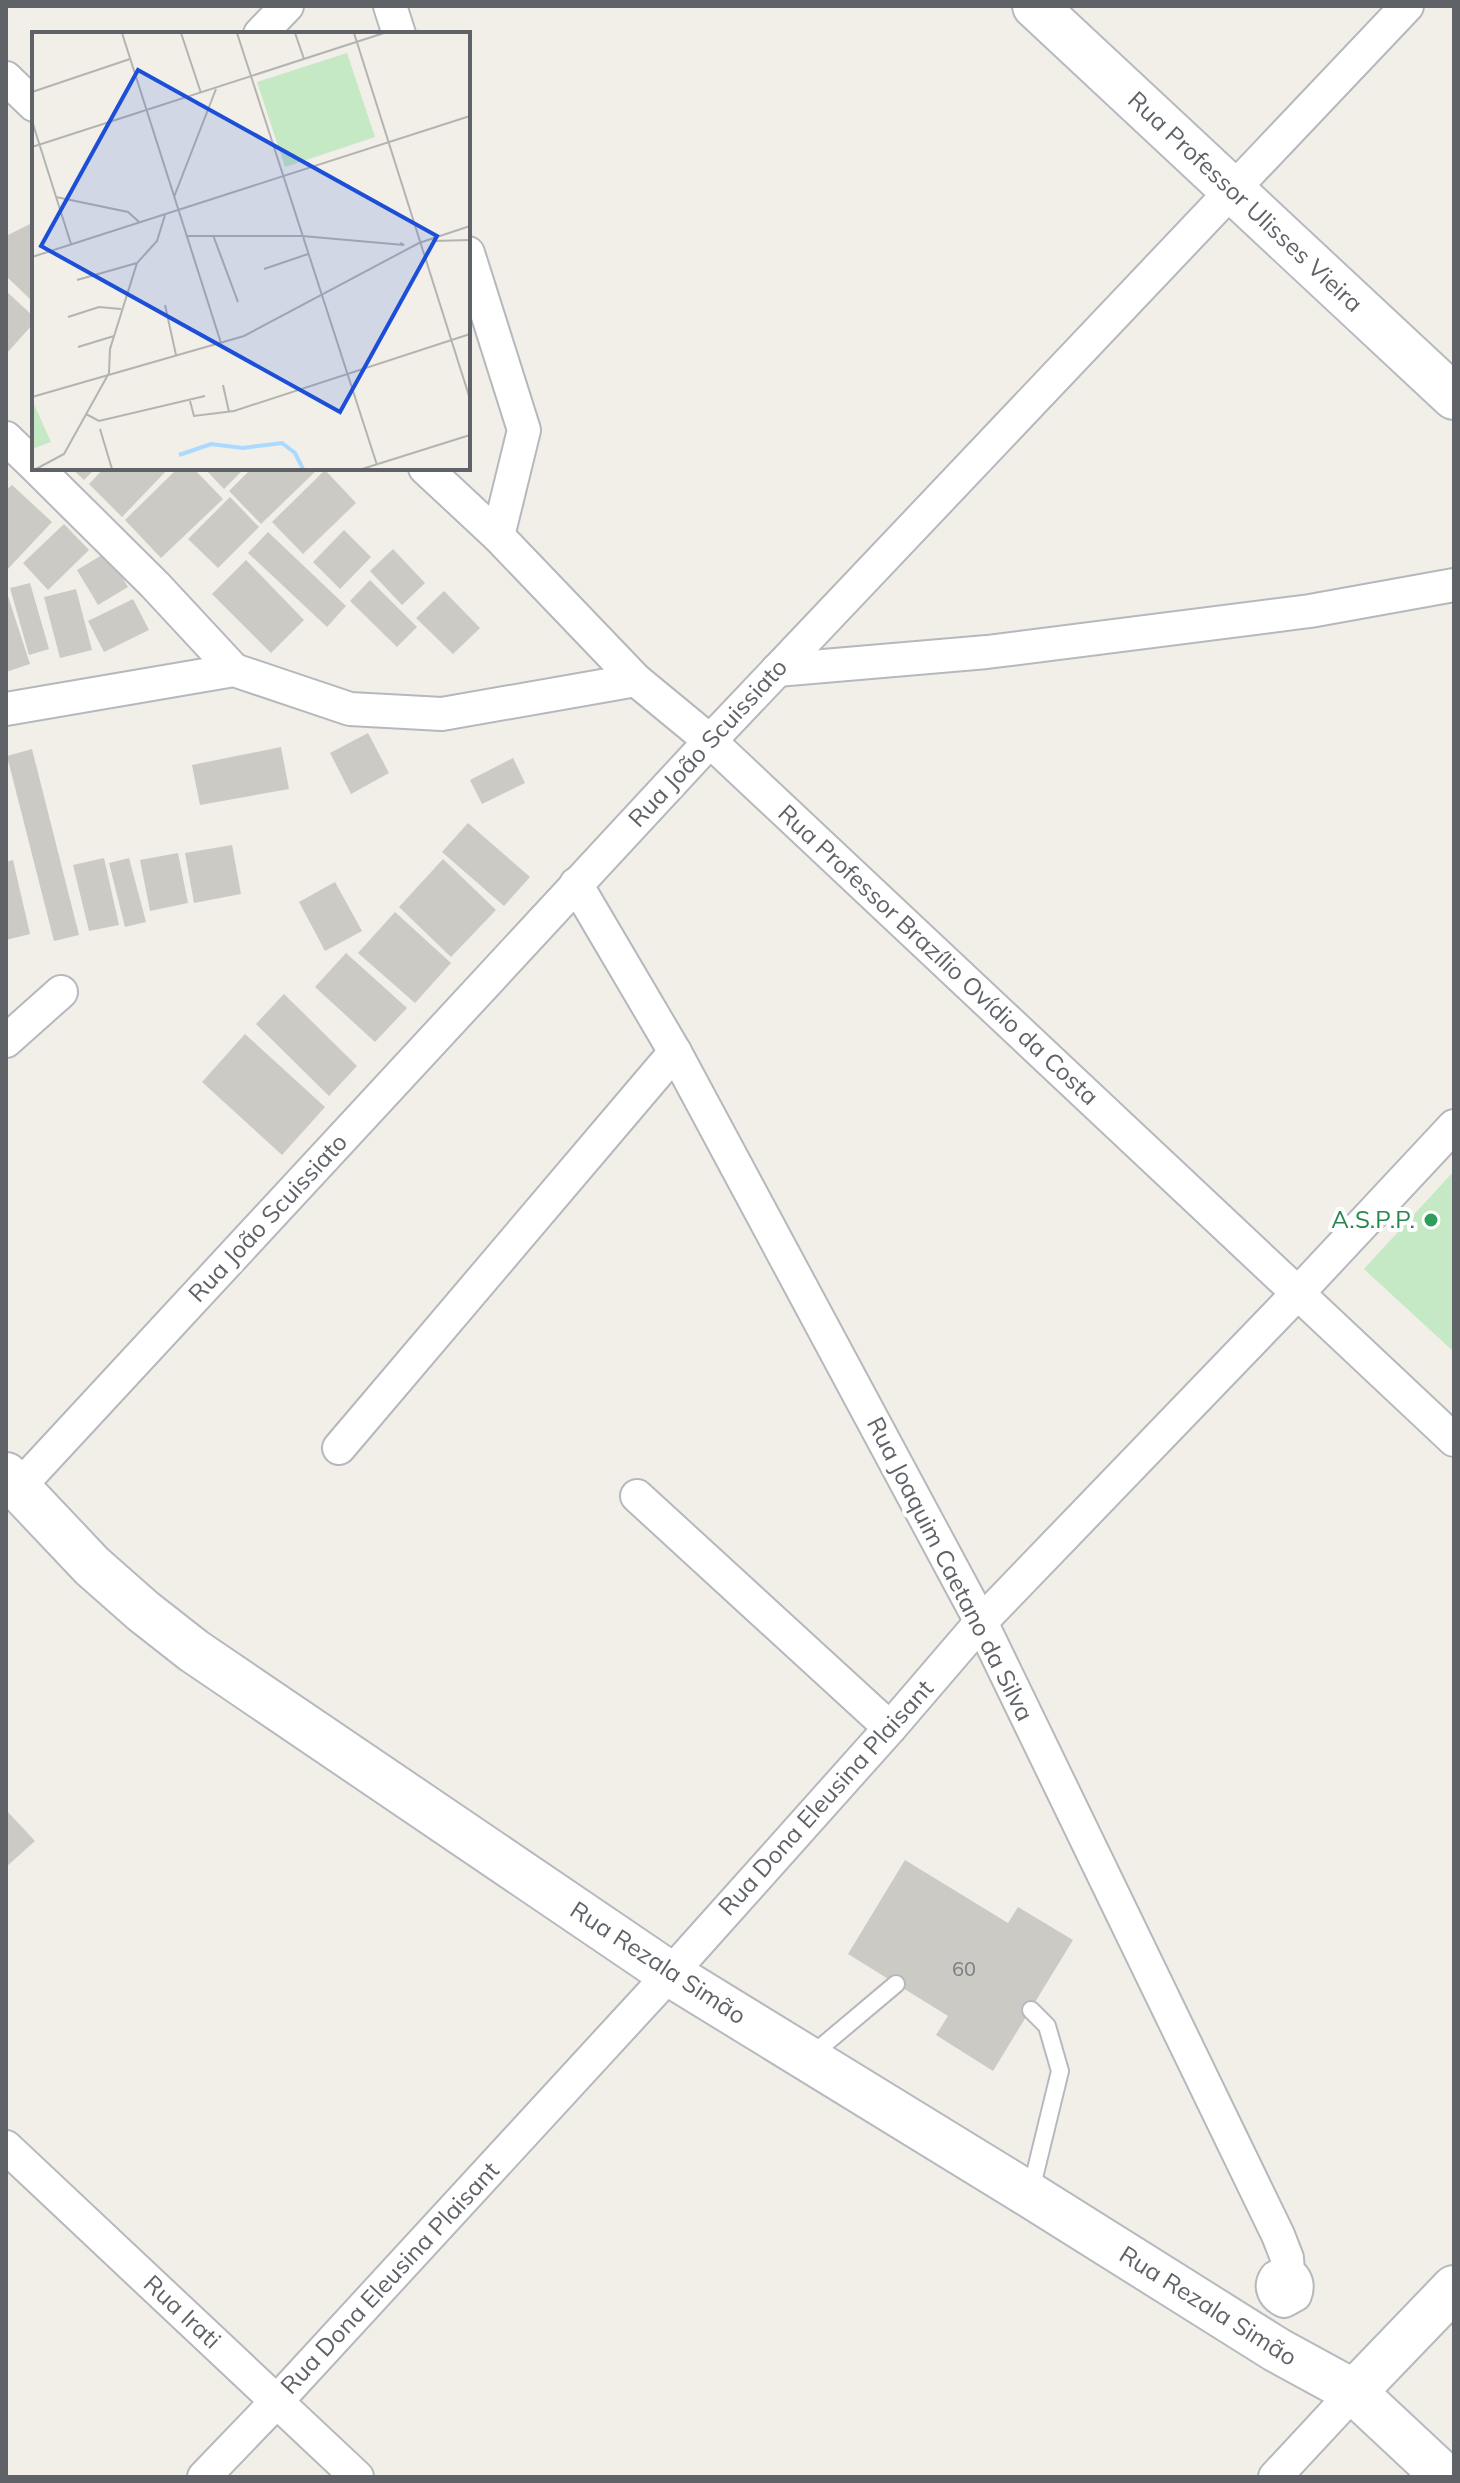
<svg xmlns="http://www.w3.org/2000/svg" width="1460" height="2483" font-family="Mulish,sans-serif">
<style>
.green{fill:#c5e8c5}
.building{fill:#cccac5}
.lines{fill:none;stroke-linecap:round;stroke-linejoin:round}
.lane-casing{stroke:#b5b8bc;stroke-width:20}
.street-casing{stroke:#b5b8bc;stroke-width:36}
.secondary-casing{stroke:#b6babf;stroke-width:48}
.lane{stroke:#fff;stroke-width:16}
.street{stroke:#fff;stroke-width:32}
.secondary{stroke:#fff;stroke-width:44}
.leisure-dot{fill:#2e9e5b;stroke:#fff;stroke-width:3}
.labels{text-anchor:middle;stroke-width:8;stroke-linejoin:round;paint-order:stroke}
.number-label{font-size:20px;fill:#7a7d7f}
.street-label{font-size:24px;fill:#5f6368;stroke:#fff}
.leisure-label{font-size:24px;fill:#27864d;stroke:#fff;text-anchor:end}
.inset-river{fill:none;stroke:#aadaff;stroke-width:4}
.inset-road{fill:none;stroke:#b3b3b1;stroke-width:2}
.view{fill:#1d4ed8;fill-opacity:0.15;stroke:#1d4ed8;stroke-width:4}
.inset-edge{fill:none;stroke:#5f6368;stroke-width:4}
</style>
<rect width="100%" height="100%" fill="#f1efe8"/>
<!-- green -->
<path class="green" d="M1454,1171V1352L1364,1269Z"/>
<!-- building -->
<g class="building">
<path d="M34,222V303L6,276V236Z"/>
<path d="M6,291L34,317V323L6,354Z"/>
<path d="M71,468H96L84,480Z"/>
<path d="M104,468H169L122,517L89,484Z"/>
<path d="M178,468H193L223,499L161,558L125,520Z"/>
<path d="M204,468H245L224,489Z"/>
<path d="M252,468H319L261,524L229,491Z"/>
<path d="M325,470L356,503L303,554L272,522Z"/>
<path d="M12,485L52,522L6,571V490Z"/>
<path d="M230,497L259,527L218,568L188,539Z"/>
<path d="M64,524L89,550L48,590L23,563Z"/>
<path d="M344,530L371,557L340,589L313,562Z"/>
<path d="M268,532L346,606L327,627L248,553Z"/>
<path d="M393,549L425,583L402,605L370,571Z"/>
<path d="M107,552L128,587L98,605L77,570Z"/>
<path d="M246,560L304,620L271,653L212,594Z"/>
<path d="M370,580L417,627L397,647L350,601Z"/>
<path d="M30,583L49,649L29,655L10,588Z"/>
<path d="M76,589L92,650L60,658L44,597Z"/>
<path d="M6,590L30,664L6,672Z"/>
<path d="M444,591L480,628L453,654L416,618Z"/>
<path d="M133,599L149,630L104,652L88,621Z"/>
<path d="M368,733L389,773L351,794L330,753Z"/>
<path d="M281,747L289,789L200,805L192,765Z"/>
<path d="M32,749L79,935L54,941L7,756Z"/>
<path d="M513,758L525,783L482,804L470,780Z"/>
<path d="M468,823L530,877L504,906L442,852Z"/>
<path d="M232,845L241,894L194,903L185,853Z"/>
<path d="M178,853L188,903L150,911L140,860Z"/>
<path d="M104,858L119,925L89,931L73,865Z"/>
<path d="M129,858L146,922L125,927L109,863Z"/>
<path d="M443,859L496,910L451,957L399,907Z"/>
<path d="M13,860L30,934L6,940V862Z"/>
<path d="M335,882L362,931L325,951L299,902Z"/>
<path d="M395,912L451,963L415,1003L358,953Z"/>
<path d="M346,953L407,1008L375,1042L315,987Z"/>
<path d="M284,994L357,1066L329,1096L256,1024Z"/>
<path d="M245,1034L325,1107L282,1155L202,1082Z"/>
<path d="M6,1810L35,1841L6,1867Z"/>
<path d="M905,1860L1008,1923L1018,1907L1073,1940L993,2071L936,2035L948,2016L848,1954Z"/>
</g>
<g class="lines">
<!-- lane casing -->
<g class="lane-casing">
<g id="lane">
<path d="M808,2058L896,1984"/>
<path d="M1030,2194L1060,2071L1047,2026L1031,2010"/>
</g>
</g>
<!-- street casing -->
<g class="street-casing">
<g id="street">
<path d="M390,6L399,34"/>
<path d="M260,34L287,6"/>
<path d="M6,78L34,105"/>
<path d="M468,253L524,430L498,536"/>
<path d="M6,438L34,465"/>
<path d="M37,468L155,585L234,670"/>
<path d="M425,468L498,536L636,680L710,741L1454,1440"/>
<path d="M777,670L987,652L1310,611L1454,585"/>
<path d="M6,709L234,670L350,709L442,714L636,680"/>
<path d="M576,884L675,1052L981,1622L1278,2235L1287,2258L1288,2272L1276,2277C1269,2287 1274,2296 1284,2301L1295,2295C1299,2285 1296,2278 1288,2272"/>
<path d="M6,1041L61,992"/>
<path d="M339,1448L675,1052"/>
<path d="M18,1488L710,741L1407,6"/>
<path d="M637,1496L890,1728"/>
<path d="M6,2147L357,2477"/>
<path d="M204,2477L277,2401L670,1974L890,1728L981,1622L1298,1293L1454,1126"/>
<path d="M1275,2477L1354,2392"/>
</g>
</g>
<!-- secondary casing -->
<g class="secondary-casing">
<g id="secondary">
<path d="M1035,6L1454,397"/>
<path d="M6,1475L92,1566L143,1611L194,1651L670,1974L1030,2195L1277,2350L1354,2392L1445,2477"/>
<path d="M1354,2392L1454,2288"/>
</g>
</g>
<!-- lane -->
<use href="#lane" class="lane"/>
<!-- street -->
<use href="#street" class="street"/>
<!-- secondary -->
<use href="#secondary" class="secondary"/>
</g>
<!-- markers -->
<circle class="leisure-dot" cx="1431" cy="1220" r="8"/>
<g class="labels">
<!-- number labels -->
<g class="number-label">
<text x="964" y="1976">60</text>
</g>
<!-- street labels -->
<g class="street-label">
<text transform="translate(1245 202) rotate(43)" y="8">Rua Professor Ulisses Vieira</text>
<text transform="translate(708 743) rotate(-47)" y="8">Rua João Scuissiato</text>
<text transform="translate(938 955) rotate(43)" y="8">Rua Professor Brazílio Ovídio da Costa</text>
<text transform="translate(268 1218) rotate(-47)" y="8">Rua João Scuissiato</text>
<text transform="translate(950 1569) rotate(63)" y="8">Rua Joaquim Caetano da Silva</text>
<text transform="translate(826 1798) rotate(-48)" y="8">Rua Dona Eleusina Plaisant</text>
<text transform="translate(658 1963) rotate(33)" y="8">Rua Rezala Simão</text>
<text transform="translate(390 2278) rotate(-47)" y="8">Rua Dona Eleusina Plaisant</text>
<text transform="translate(1208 2306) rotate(32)" y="8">Rua Rezala Simão</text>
<text transform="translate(182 2312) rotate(43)" y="8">Rua Irati</text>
</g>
<!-- leisure labels -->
<g class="leisure-label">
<text x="1415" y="1228">A.S.P.P.</text>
</g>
</g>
<!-- overview -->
<g transform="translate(32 32)">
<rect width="438" height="438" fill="#f1efe8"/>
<path d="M315,21L343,105L253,135L225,50ZM0,368L19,410L0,417Z" fill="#c5e8c5"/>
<path class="inset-river" d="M147,423L179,412L211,416L250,411L263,421L271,437"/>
<path class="inset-road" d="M90,1L189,311M149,1L169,61M205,1L345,433M263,1L272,27M322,1L438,367M0,60L98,27M0,89L39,212M0,115L352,1M24,165L96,180L107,190M142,165L184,57M181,203L206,270M154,204H270L372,213L368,211M400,209L438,208M0,225L438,84M232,237L276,222M45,248L105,231M133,273L144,323M36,285L67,275L89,277M46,315L82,304M77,341L78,317L105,231L125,209L133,183M191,353L197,380M0,365L212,304L387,211L438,194M158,369L162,384L202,379L438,302M54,382L67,389L173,364M68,397L80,437M4,437L32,422L77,341M330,437L438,403"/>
<path class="view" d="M106,38L405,204L308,380L9,214Z"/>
<rect width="438" height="438" class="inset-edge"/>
</g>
<!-- border -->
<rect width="1460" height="2483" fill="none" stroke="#5f6368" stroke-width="16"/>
</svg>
